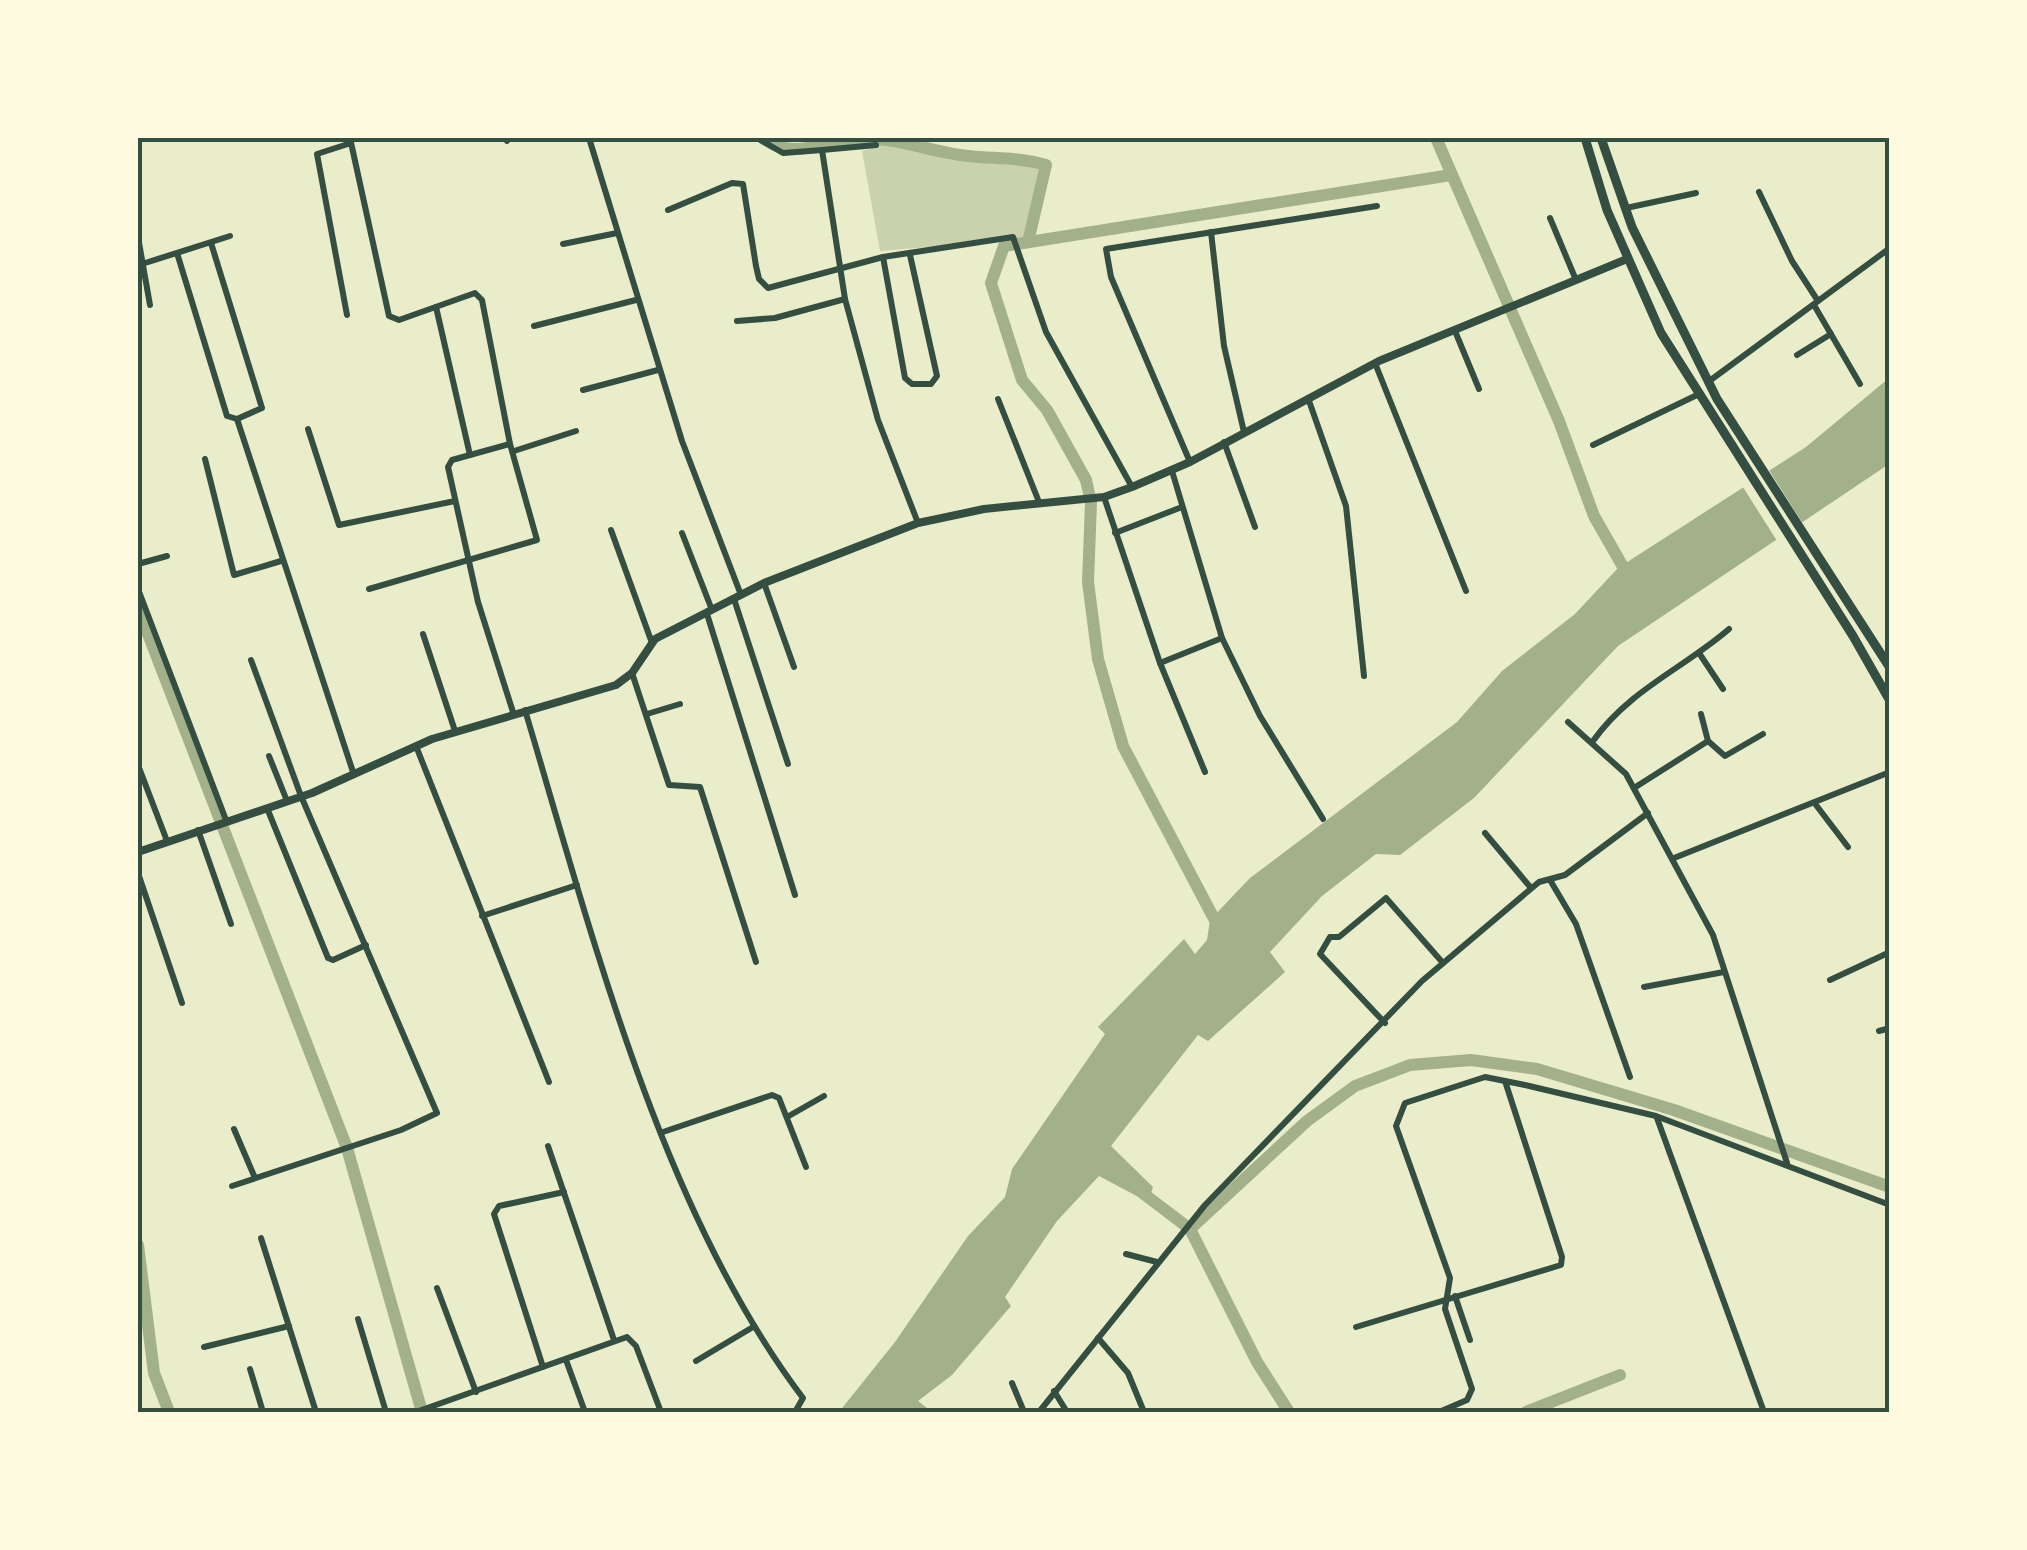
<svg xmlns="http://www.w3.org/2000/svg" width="2027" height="1550" font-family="'Nunito Sans',sans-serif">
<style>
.green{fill:#cad2ad}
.water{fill:#a3b18a}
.pier{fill:#e9edc9}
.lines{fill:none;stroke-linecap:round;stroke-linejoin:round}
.canal{stroke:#a3b18a;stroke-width:12}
.minor{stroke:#344e41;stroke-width:6}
.tertiary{stroke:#344e41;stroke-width:8}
.secondary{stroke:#344e41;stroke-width:9}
.neatline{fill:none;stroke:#344e41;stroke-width:4}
</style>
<rect width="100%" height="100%" fill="#e9edc9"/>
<!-- green -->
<path class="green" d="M883,144L1042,166L1024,239L880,251L862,151Z"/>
<!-- water -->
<path class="water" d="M1889,378V464L1618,646L1474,798L1400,855L1376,854L1322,896L1270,952L1285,972L1208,1041L1198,1035L1111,1146L1153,1187L1148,1202L1099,1176L1057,1221L1005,1297L1011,1306L952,1375L918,1401L932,1412H839L895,1342L968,1236L1005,1197L1012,1169L1105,1034L1098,1027L1184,939L1195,954L1207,940L1210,920L1250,878L1457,722L1502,671L1575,614L1618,568L1806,447Z"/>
<!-- pier -->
<path class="pier" d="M1767,467L1805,527L1779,544L1741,484Z"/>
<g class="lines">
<!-- canal -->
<g class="canal">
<path d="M763,138C790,160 820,143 852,139C893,135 929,152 968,156C996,159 1019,157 1046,165L1028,242"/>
<path d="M1436,138L1559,421L1594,516L1630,579"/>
<path d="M138,608L347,1148L422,1412"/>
<path d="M1220,930L1123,746L1098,659L1088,582L1091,502L1086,480L1047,410L1022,380L991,283L1004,246L1451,175"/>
<path d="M1136,1188L1190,1229L1257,1362L1289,1412"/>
<path d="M1190,1229L1307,1121L1355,1086L1410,1065L1471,1060L1537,1069L1674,1110L1890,1187"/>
<path d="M138,1245L154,1373L169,1412"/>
<path d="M1526,1412L1620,1375"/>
</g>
<!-- minor -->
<g class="minor">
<path d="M350,138L389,316L399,320L475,293L482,300L510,444L537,540L369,589"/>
<path d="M506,138L507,141"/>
<path d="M589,138L682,441L741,595"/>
<path d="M757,138L783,153L822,150"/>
<path d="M876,145L822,150L845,299L878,420L918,523"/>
<path d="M1759,192L1792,261L1818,301"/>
<path d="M1626,208L1696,193"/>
<path d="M668,210L732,183L743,184L756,266L759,279L768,288L883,257L1013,237L1046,332L1132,487"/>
<path d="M1550,218L1576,280"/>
<path d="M1211,232L1224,346L1244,432"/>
<path d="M138,237L150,305"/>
<path d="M563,244L617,233"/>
<path d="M177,253L227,416L237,419L262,408L211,243"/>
<path d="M883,257L905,378L912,384H931L937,376L910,255"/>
<path d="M142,264L230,236"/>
<path d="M1814,305L1860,384"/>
<path d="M436,307L470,455"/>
<path d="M347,315L317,154L351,143"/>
<path d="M737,321L775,318L845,299"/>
<path d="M534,326L636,300"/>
<path d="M1455,331L1479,389"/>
<path d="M1797,355L1831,334"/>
<path d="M1375,363L1466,591"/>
<path d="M1708,382L1890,248"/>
<path d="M583,390L658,370"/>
<path d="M1308,398L1346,506L1364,676"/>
<path d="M998,399L1039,502"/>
<path d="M237,419L354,775"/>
<path d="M308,429L339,525L455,501"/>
<path d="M1224,442L1255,527"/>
<path d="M510,444L452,460L448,467L478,602L513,712"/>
<path d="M1593,445L1697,395"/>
<path d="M514,451L576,431"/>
<path d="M205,459L234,575L281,561"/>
<path d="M1190,462L1111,277L1106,249L1377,206"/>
<path d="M1172,471L1222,638L1260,716L1323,819"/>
<path d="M1104,497L1160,663L1205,772"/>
<path d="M611,530L652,643"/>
<path d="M682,533L712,610"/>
<path d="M1115,533L1182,507"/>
<path d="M138,564L167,556"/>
<path d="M764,583L794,667"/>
<path d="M138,589L226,820"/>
<path d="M734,599L788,764"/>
<path d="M707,614L795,895"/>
<path d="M423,634L455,731"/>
<path d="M1699,653L1723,689"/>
<path d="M1160,663L1222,638"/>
<path d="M632,673L669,785L700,787L756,962"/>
<path d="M525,710C592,934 661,1211 803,1398L795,1412"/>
<path d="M647,714L680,704"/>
<path d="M1701,714L1708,741L1725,756L1763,734"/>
<path d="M1568,722L1626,774L1713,935L1787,1163"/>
<path d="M1593,741C1629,690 1684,668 1729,629"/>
<path d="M416,746L549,1082"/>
<path d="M269,756L287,801"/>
<path d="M138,765L167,841"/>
<path d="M1634,788L1708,741"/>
<path d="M1816,805L1848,847"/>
<path d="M267,808L328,958L333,960L366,945"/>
<path d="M198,830L231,924"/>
<path d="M1485,833L1531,888"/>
<path d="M1674,858L1890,772"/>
<path d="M138,873L182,1003"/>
<path d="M1550,880L1576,924L1630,1077"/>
<path d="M482,916L577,885"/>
<path d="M1830,980L1890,952"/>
<path d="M1644,987L1724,972"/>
<path d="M1385,1023L1320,954L1330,937H1339L1386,898L1443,963"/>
<path d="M1879,1031L1890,1028"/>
<path d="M787,1117L824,1096"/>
<path d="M1657,1118L1764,1412"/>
<path d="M234,1129L255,1178"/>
<path d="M663,1132L772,1095L779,1098L806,1167"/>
<path d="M548,1146L614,1340"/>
<path d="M232,1186L401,1130L437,1113L301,796L251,660"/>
<path d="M261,1238L316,1412"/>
<path d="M1126,1254L1157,1262"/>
<path d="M437,1288L476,1392"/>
<path d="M1455,1296L1470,1340"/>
<path d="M358,1319L386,1412"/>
<path d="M1356,1327L1561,1265L1562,1257L1505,1081"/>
<path d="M1098,1338L1128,1373L1144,1412"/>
<path d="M204,1347L289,1326"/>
<path d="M566,1360L585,1412"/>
<path d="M696,1361L753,1327"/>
<path d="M543,1367L494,1214L499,1206L564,1192"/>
<path d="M250,1369L263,1412"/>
<path d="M1012,1383L1024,1412"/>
<path d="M1054,1391L1067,1412"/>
<path d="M416,1412L627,1337L636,1346L661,1412"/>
<path d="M1039,1412L1205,1205L1422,981L1539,882L1565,875L1648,813"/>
<path d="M1439,1412L1467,1400L1472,1389L1445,1309L1450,1278L1396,1126L1405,1103L1485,1077L1525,1085L1656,1116L1890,1205"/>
</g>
<!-- tertiary -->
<path class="tertiary" d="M138,852L312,793L432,739L616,685L632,673L655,639L764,583L918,523L984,509L1104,497L1132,487L1190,462L1379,361L1627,259"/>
<!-- secondary -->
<g class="secondary">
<path d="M1585,138L1607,210L1661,333L1853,636L1890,701"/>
<path d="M1601,138L1632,227L1717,399L1890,668"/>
</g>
</g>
<!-- border -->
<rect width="2027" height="1550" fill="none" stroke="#fefae0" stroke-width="280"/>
<rect x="140" y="140" width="1747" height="1270" class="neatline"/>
</svg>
